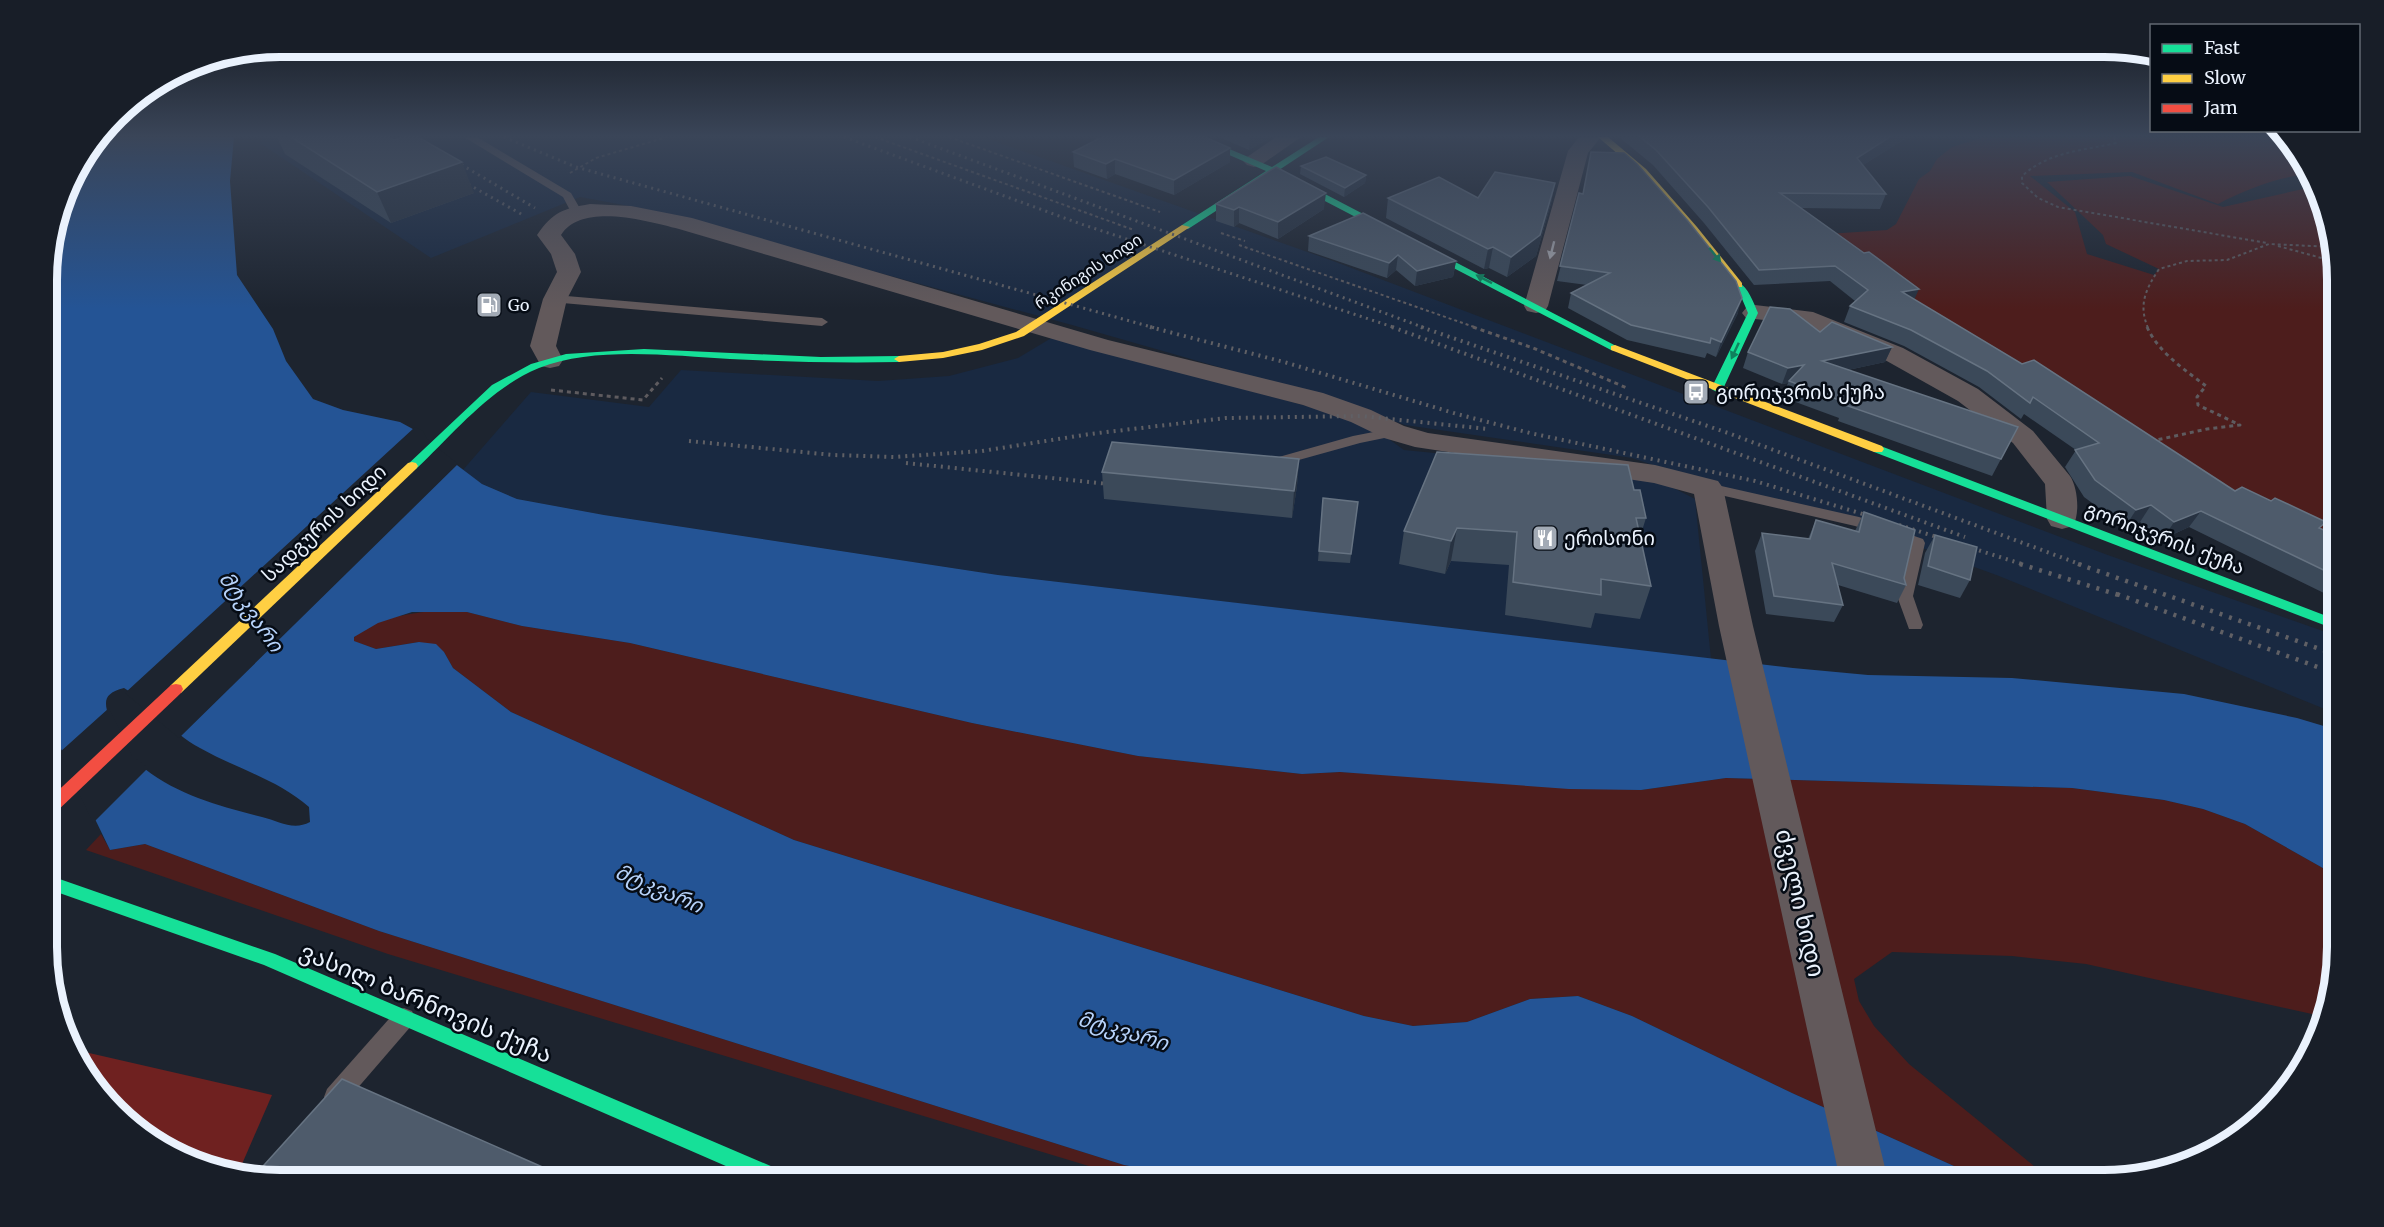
<svg xmlns="http://www.w3.org/2000/svg" width="2384" height="1227" font-family="Merriweather,'Noto Sans Georgian',serif">
<style>
.built{fill:#192941}
.green{fill:#4d1d1c}
.forest{fill:#6f2120}
.water{fill:#245495;fill-rule:evenodd}
.pier{fill:#1d242f}
.lines{fill:none;stroke-linecap:round;stroke-linejoin:round}
.path-far1{stroke:#5e5b5f;stroke-width:2;stroke-dasharray:3 3;stroke-linecap:butt}
.path{stroke:#5e5b5f;stroke-width:3;stroke-dasharray:4 4;stroke-linecap:butt}
.lane{fill:#62595b;fill-rule:evenodd}
.street{fill:#62595b;fill-rule:evenodd}
.fast{fill:#16e098;fill-rule:evenodd}
.slow{fill:#ffcf43;fill-rule:evenodd}
.jam{fill:#f24e42;fill-rule:evenodd}
.rail-far2{stroke:#606065;stroke-width:3;stroke-dasharray:2 4.5;stroke-linecap:butt}
.rail-far1{stroke:#606065;stroke-width:4;stroke-dasharray:2 5;stroke-linecap:butt}
.rail{stroke:#606065;stroke-width:4.5;stroke-dasharray:3 7;stroke-linecap:butt}
.wall{fill:#3b4959}
.shaded-wall{fill:#273241}
.building{fill:#4e5b6b;stroke:#667382;stroke-width:1.5}
.oneway{fill:#a6a6ac}
.oneway2{fill:#0f815d}
.labels{text-anchor:middle;stroke-width:5;stroke-linejoin:round;paint-order:stroke}
.far-street-label{font-size:16px;fill:#eaf2fd;stroke:#060c15}
.far-poi-label{font-size:16px;fill:#eaf2fd;stroke:#060c15;text-anchor:start}
.poi-label{font-size:20px;fill:#eaf2fd;stroke:#060c15;text-anchor:start}
.street-label{font-size:20px;fill:#eaf2fd;stroke:#060c15}
.water-label{font-size:21px;font-style:italic;fill:#b7d3fb;stroke:#060c15}
.near-street-label{font-size:24px;fill:#eaf2fd;stroke:#060c15}
.rim{fill:none;stroke:#eaf2fd;stroke-width:8}
</style>
<rect width="100%" height="100%" fill="#1d242f"/>
<!-- built -->
<g class="built">
<path d="M262,137H983L1333,261L2105,554L2337,636V714L1999,576L1876,531L1734,492L1632,458L1405,425L1344,403L1072,325L640,208L580,197L431,258L260,143Z"/>
<path d="M1053,337L1365,422L1404,450L1608,470L1662,482L1695,499L1711,659L998,575L604,515L517,499L482,484L462,471L531,392L649,407L681,370L878,381L949,376L1018,358Z"/>
</g>
<!-- green -->
<g class="green">
<path d="M1984,137H2287L2298,150L2307,174C2275,178 2247,189 2218,204L2132,172L2030,176L2075,212L2087,254L2154,275L2159,269L2106,244L2103,235L2047,182L2130,176L2223,207L2312,187L2336,250V539L2198,477L1969,345L1827,234L1887,230L1896,224L1919,179L1930,171L1937,159L1952,147Z"/>
<path d="M435,611L467,612L522,626L630,643L972,723L1138,756L1302,774L1340,772L1641,790L1726,778L2072,788L2164,800L2203,809L2245,824L2337,876V948L2321,1016L2086,964L2012,956L1892,952L1854,979L1859,1001L1874,1026L1909,1064L2051,1180H1985L1792,1093L1632,1016L1578,996L1530,999L1467,1022L1413,1026L1364,1016L794,840L511,712L453,668L444,652L419,642L376,649L353,641C358,620 417,612 435,611Z"/>
<path d="M101,834L110,850L145,844L379,931L1124,1165L1206,1180H1135L388,954L86,850Z"/>
</g>
<!-- forest -->
<path class="forest" d="M76,1050L272,1095L239,1171L176,1156L126,1122L86,1077Z"/>
<!-- water -->
<path class="water" d="M100,137H234L230,181L237,275L273,329L286,361L313,399L343,410L400,422L422,434L425,441L482,484L517,499L604,515L998,575L1793,668L1868,675L2012,678L2184,694L2297,718L2337,730V876L2245,824L2203,809L2164,800L2072,788L1726,778L1641,790L1569,789L1340,772L1302,774L1138,756L972,723L630,643L522,626L467,612H412L378,623L354,637V641L376,649L419,642L436,644L444,652L453,668L511,712L794,840L1364,1016L1413,1026L1467,1022L1530,999L1578,996L1632,1016L1792,1093L1985,1180H1206L1124,1165L379,931L145,844L110,850L48,722L47,264L71,176ZM124,688C152,704 171,733 200,748C237,769 277,779 309,807L310,822C293,831 279,821 262,817C220,806 180,796 145,769C140,766 134,762 130,758C121,748 113,730 109,717C103,700 105,693 124,688Z"/>
<!-- pier -->
<g class="pier">
<path d="M415,427L423,431L427,439L458,464L179,738L125,693Z"/>
<path d="M109,708L132,756L148,768L93,823L60,752Z"/>
</g>
<g class="lines">
<!-- path-far1 -->
<g class="path-far1">
<path d="M875,137L1134,230"/>
<path d="M949,137L1160,212"/>
<path d="M2114,137L2116,143C2082,151 2050,151 2022,176V183L2038,198L2058,207L2267,243"/>
<path d="M570,173L596,158L667,137"/>
<path d="M1221,233L1245,241"/>
<path d="M1239,245L1477,328"/>
<path d="M2278,246L2336,262"/>
<path d="M2148,328C2138,304 2146,289 2159,269L2187,261L2227,260L2269,244L2334,247"/>
</g>
<!-- path -->
<g class="path">
<path d="M1473,327L1533,348L1627,388"/>
<path d="M2147,327C2158,352 2185,370 2206,386L2197,397L2198,405L2240,425L2207,429L2152,441"/>
<path d="M551,390L643,400L662,378"/>
</g>
<!-- lane -->
<g class="lane">
<path d="M464,137H477L571,193L582,212L576,215L572,214L563,197Z"/>
<path d="M555,295L822,318L828,322L822,326L551,302L549,299Z"/>
<path d="M1394,428L1399,429L1401,432L1399,435L1360,443L1270,468L1263,464L1265,461L1353,436Z"/>
<path d="M1708,483L1859,517L1923,539L1925,543L1913,596L1923,625L1921,629H1909L1897,596L1909,546L1855,526L1703,491L1701,488L1703,485Z"/>
<path d="M404,1008L412,1011L415,1018L412,1025L343,1105L335,1108L327,1105L324,1097L327,1089L396,1011Z"/>
</g>
<!-- street -->
<g class="street">
<path d="M1276,137H1301L1261,165L1254,167L1247,165L1243,161L1247,157Z"/>
<path d="M1579,137H1601L1588,153L1548,306L1545,311L1536,313L1527,311L1524,306L1568,151Z"/>
<path d="M590,204L631,206L692,218L1108,340L1323,393L1371,410L1404,426L1428,433L1655,465L1718,481L1723,488L1753,626L1888,1180H1840L1719,626L1694,494L1654,483L1415,447L1384,438L1351,422L1303,405L1090,350L679,229C647,221 582,202 561,235L575,254L581,272L567,299L556,346L563,360L559,366L550,368L541,366L530,346L543,299L557,272L551,254L537,235C553,212 562,209 590,204Z"/>
<path d="M1755,305L1813,312L1903,348L1978,389L2033,431L2070,476C2078,488 2080,514 2073,526L2062,529L2051,526L2047,519L2045,484L2013,443L1958,401L1885,360L1800,324L1746,318L1742,313L1746,308Z"/>
</g>
<!-- fast -->
<g class="fast">
<path d="M1188,137H1201L1272,167L1319,137H1329L1279,170L1620,348L1615,351L1611,350L1273,174L1188,229H1182V225L1266,171Z"/>
<path d="M1738,282C1749,288 1753,302 1758,313L1723,389L1717,392L1711,389L1748,313L1740,294L1733,285Z"/>
<path d="M644,349L821,357L899,356L904,359L899,362C842,363 786,362 730,359C671,356 595,346 539,368C490,388 454,433 416,469H408L406,466L492,385L531,364L566,354Z"/>
<path d="M1878,445L2337,620V630L1874,452L1872,449L1874,446Z"/>
<path d="M48,875L275,954L787,1173L790,1180H758L264,965L48,889Z"/>
</g>
<!-- slow -->
<g class="slow">
<path d="M1598,137H1608L1646,169L1697,227L1742,283V287H1734L1691,231L1640,173Z"/>
<path d="M1182,225L1190,227L1024,336L982,350L943,358L899,362L894,359L899,356L943,352L979,344L1016,332Z"/>
<path d="M1615,345L1882,446L1884,449L1882,452H1874L1611,350V346Z"/>
<path d="M412,462L416,463L418,466L416,469L181,693H171L169,689L171,685L408,463Z"/>
</g>
<!-- jam -->
<path class="jam" d="M176,684L181,685L183,689L181,693L54,814L48,816V800L171,685Z"/>
<!-- rail-far2 -->
<g class="rail-far2">
<path d="M504,137L576,167L1155,328"/>
<path d="M844,137L1078,223L1396,328"/>
<path d="M910,137L1425,328"/>
<path d="M450,158L535,208"/>
<path d="M457,178L523,215"/>
</g>
<!-- rail-far1 -->
<g class="rail-far1">
<path d="M1150,327L1284,362L1457,414L1530,433L1755,481L1879,519"/>
<path d="M1392,327L1965,537"/>
<path d="M1421,327L1728,433L2082,565"/>
<path d="M689,441L833,455L894,457L982,451L1090,434L1226,418L1361,416L1488,429"/>
<path d="M906,463L1109,484"/>
<path d="M1899,525L2025,565"/>
</g>
<!-- rail -->
<g class="rail">
<path d="M2020,564L2125,597"/>
<path d="M2078,564L2337,655"/>
<path d="M2117,594L2337,674"/>
</g>
</g>
<!-- wall -->
<g class="wall">
<path d="M277,137H389L474,193L391,223L285,154Z"/>
<path d="M1094,137H1205L1230,162L1174,195L1115,174L1107,179L1074,167L1073,152L1095,141Z"/>
<path d="M1219,137H1268V139L1249,150Z"/>
<path d="M1619,137H1908L1863,165L1886,194L1880,209L1801,208L1914,299L2235,491L2336,535V586L2328,595L2189,527L2163,539L2140,522L2125,527L2084,497L2065,467L2076,450L2024,414L2021,419L1979,387L1904,346L1844,322L1850,306L1855,301L1830,281L1754,285L1704,223L1653,165Z"/>
<path d="M1301,166L1366,175L1365,183L1344,197L1300,174Z"/>
<path d="M1555,183L1551,203L1536,256L1507,277L1489,268L1484,269L1386,218L1388,198H1478Z"/>
<path d="M1579,193L1738,313L1716,357L1707,353L1705,358L1627,340L1568,308L1571,293L1587,285L1557,281Z"/>
<path d="M1216,204L1324,209L1278,239L1239,223L1234,227L1216,221Z"/>
<path d="M1309,236L1456,261L1453,277L1415,286L1396,270L1387,278L1308,251Z"/>
<path d="M1820,332L1892,347L1885,362L1848,370L2018,427L1992,476L1838,421L1839,418L1782,397L1788,383L1782,384L1743,368L1748,352Z"/>
<path d="M1299,459L1297,486L1292,518L1104,499L1102,472Z"/>
<path d="M1634,490L1646,518L1640,537L1651,586L1640,619L1595,613L1591,628L1505,615L1509,565L1451,561L1445,574L1399,564L1404,531Z"/>
<path d="M1323,498L1358,502L1350,563L1318,561Z"/>
<path d="M1864,512L1904,578L1906,585L1897,603L1838,585L1843,605L1834,622L1766,614L1755,551L1762,533L1808,539L1816,520L1855,531Z"/>
<path d="M1935,535L1970,580L1960,598L1918,585L1925,553Z"/>
</g>
<!-- shaded-wall -->
<g class="shaded-wall">
<path d="M1250,137H1268V139L1249,150Z"/>
<path d="M1890,137H1908L1852,172L1857,158Z"/>
<path d="M1230,148V162L1174,195V180Z"/>
<path d="M1115,159V174L1107,179L1106,164Z"/>
<path d="M462,162L474,193L391,223L377,192Z"/>
<path d="M1366,175L1365,183L1344,197L1345,188Z"/>
<path d="M1555,183L1551,203L1536,256L1507,277L1511,257Z"/>
<path d="M1326,193L1324,209L1278,239V222Z"/>
<path d="M1239,207V223L1234,227V210Z"/>
<path d="M1493,247L1489,268L1484,269L1488,249Z"/>
<path d="M1398,255L1396,270L1387,278L1389,263Z"/>
<path d="M1456,261L1453,277L1415,286L1417,271Z"/>
<path d="M1919,289L1912,305L1902,292Z"/>
<path d="M1742,298L1738,313L1716,357L1721,342Z"/>
<path d="M1892,347L1885,362L1815,377L1822,361Z"/>
<path d="M1804,365L1789,381L1788,383L1782,384L1788,368Z"/>
<path d="M1299,459L1297,486L1292,518L1294,491Z"/>
<path d="M2151,505L2140,522L2125,527L2136,510Z"/>
<path d="M2201,511L2189,527L2163,539L2174,522Z"/>
<path d="M1457,528L1451,561L1445,574L1451,541Z"/>
</g>
<!-- building -->
<g class="building">
<path d="M291,137H389L394,140L403,137H418L462,162L377,192Z"/>
<path d="M1102,137H1205L1230,148L1174,180L1115,159L1106,164L1073,152Z"/>
<path d="M1640,137H1890L1857,158L1886,194L1780,193L1864,253L1869,252L1919,289L1902,292L2022,364L2034,360L2235,491L2242,487L2271,501L2275,498L2326,522L2319,528L2336,535V576L2201,511L2174,522L2151,505L2136,510L2095,480L2075,450L2099,443L2033,397L2030,403L1987,371L1911,330L1850,306L1868,290L1835,266L1759,270L1708,207L1656,150Z"/>
<path d="M1591,152L1624,153L1637,164L1688,221L1736,281L1742,298L1721,342L1711,338L1710,343L1631,325L1571,293L1610,273L1560,266L1579,193L1583,194Z"/>
<path d="M1326,157L1366,175L1345,188L1301,166Z"/>
<path d="M1276,167L1326,193L1278,222L1239,207L1234,210L1216,204Z"/>
<path d="M1495,172L1555,183L1540,235L1511,257L1493,247L1488,249L1388,198L1439,177L1478,198Z"/>
<path d="M1363,213L1456,261L1417,271L1398,255L1389,263L1309,236Z"/>
<path d="M1770,307L1790,309L1820,332L1832,322L1892,347L1822,361L2018,427L2001,459L1845,405L1847,403L1789,381L1804,365L1788,368L1748,352Z"/>
<path d="M1112,442L1299,459L1294,491L1102,472Z"/>
<path d="M1437,452L1628,465L1634,490H1640L1646,518H1636L1651,586L1601,579V595L1513,582L1517,532L1457,528L1451,541L1404,531Z"/>
<path d="M1323,498L1358,502L1351,554L1319,551Z"/>
<path d="M1864,512L1915,530L1904,578L1906,585L1832,563L1843,605L1774,596L1762,533L1810,539L1816,520L1859,532Z"/>
<path d="M1935,535L1977,547L1970,580L1928,566Z"/>
<path d="M342,1079L572,1180H280L255,1175Z"/>
</g>
<!-- one-way arrows -->
<defs><path id="oneway-solid" d="M-6-.8H1V-3.2L6.5 0L1 3.2V.8H-6Z" transform="scale(1.5)"/></defs>
<use class="oneway" href="#oneway-solid" transform="translate(1552 250) rotate(104)"/>
<g class="oneway2">
<use href="#oneway-solid" transform="translate(1715 255) rotate(51)"/>
<use href="#oneway-solid" transform="translate(1484 279) rotate(-153)"/>
<use href="#oneway-solid" transform="translate(1735 351) rotate(115)"/>
</g>
<!-- sky -->
<linearGradient id="sky" x2="0" y2="1"><stop stop-color="#10141a"/><stop offset="0.44" stop-color="#3a4558"/><stop offset="1" stop-color="#3a4558" stop-opacity="0"/></linearGradient>
<rect width="2384" height="309" fill="url(#sky)"/>
<!-- icons -->
<defs>
<g id="fuel-square" transform="scale(1.35)"><rect x="-9" y="-9" width="18" height="18" rx="4" fill="#a2aab5" stroke="#060c15"/><path d="M-5.5-6h7V0h2V4h1.3V-2.5L3-4.5l.8-.8L6-3V5H2.5V1h-1V6h-7ZM-4.2-4.7v3.2H.2V-4.7Z" fill="#fff"/></g>
<g id="bus-square" transform="scale(1.35)"><rect x="-9" y="-9" width="18" height="18" rx="4" fill="#a2aab5" stroke="#060c15"/><path d="M-5-6H5V4H4V6H2V4H-2V6H-4V4H-5ZM-3.5-4V0h7V-4ZM-3.5 1.2v1.5H-2V1.2ZM2 1.2v1.5H3.5V1.2Z" fill="#fff"/></g>
<g id="restaurant-square" transform="scale(1.35)"><rect x="-9" y="-9" width="18" height="18" rx="4" fill="#a2aab5" stroke="#060c15"/><path d="M-5-6h1v4h1v-4h1v4h1v-4h1v5L-1.5 .5V6h-2V.5L-5-1ZM5-6V6H3V1.5H1.5Q1.5-4 5-6Z" fill="#fff"/></g>
</defs>
<g fill-rule="evenodd">
<use href="#fuel-square" x="489" y="305"/>
<use href="#bus-square" x="1696" y="392"/>
<use href="#restaurant-square" x="1545" y="538"/>
</g>
<g class="labels">
<!-- far-street labels -->
<g class="far-street-label">
<text transform="translate(1088 271) rotate(-33)" y="6">რკინიგის ხიდი</text>
</g>
<!-- far-poi labels -->
<g class="far-poi-label">
<text x="508" y="311">Go</text>
</g>
<!-- poi labels -->
<g class="poi-label">
<text x="1716" y="399">გორიჯვრის ქუჩა</text>
<text x="1564" y="545">ერისონი</text>
</g>
<!-- street labels -->
<g class="street-label">
<text transform="translate(324 523) rotate(-43)" y="7">სადგურის ხიდი</text>
<text transform="translate(2165 538) rotate(21)" y="7">გორიჯვრის ქუჩა</text>
</g>
<!-- water labels -->
<g class="water-label">
<text transform="translate(251 612) rotate(54)" y="7">მტკვარი</text>
<text transform="translate(659 889) rotate(23)" y="7">მტკვარი</text>
<text transform="translate(1123 1031) rotate(16)" y="7">მტკვარი</text>
</g>
<!-- near-street labels -->
<g class="near-street-label">
<text transform="translate(1800 903) rotate(77)" y="8">ძველი ხიდი</text>
<text transform="translate(426 1003) rotate(23)" y="8">ვასილ ბარნოვის ქუჩა</text>
</g>
</g>
<!-- crop -->
<path d="M0 0H2384V1227H0ZM280 57H2104A223 223 0 0 1 2327 280V947A223 223 0 0 1 2104 1170H280A223 223 0 0 1 57 947V280A223 223 0 0 1 280 57Z" fill="#181e28" fill-rule="evenodd"/>
<path class="rim" d="M280 57H2104A223 223 0 0 1 2327 280V947A223 223 0 0 1 2104 1170H280A223 223 0 0 1 57 947V280A223 223 0 0 1 280 57Z"/>
<!-- legend -->
<rect x="2150" y="24" width="210" height="108" fill="#060c15" stroke="#616872" stroke-width="1.5"/>
<rect x="2162" y="44" width="30" height="9" fill="#16e098" stroke="#616872" stroke-width="1.5"/>
<text x="2204" y="54" font-size="18" fill="#eaf2fd">Fast</text>
<rect x="2162" y="74" width="30" height="9" fill="#ffcf43" stroke="#616872" stroke-width="1.5"/>
<text x="2204" y="84" font-size="18" fill="#eaf2fd">Slow</text>
<rect x="2162" y="104" width="30" height="9" fill="#f24e42" stroke="#616872" stroke-width="1.5"/>
<text x="2204" y="114" font-size="18" fill="#eaf2fd">Jam</text>
</svg>
